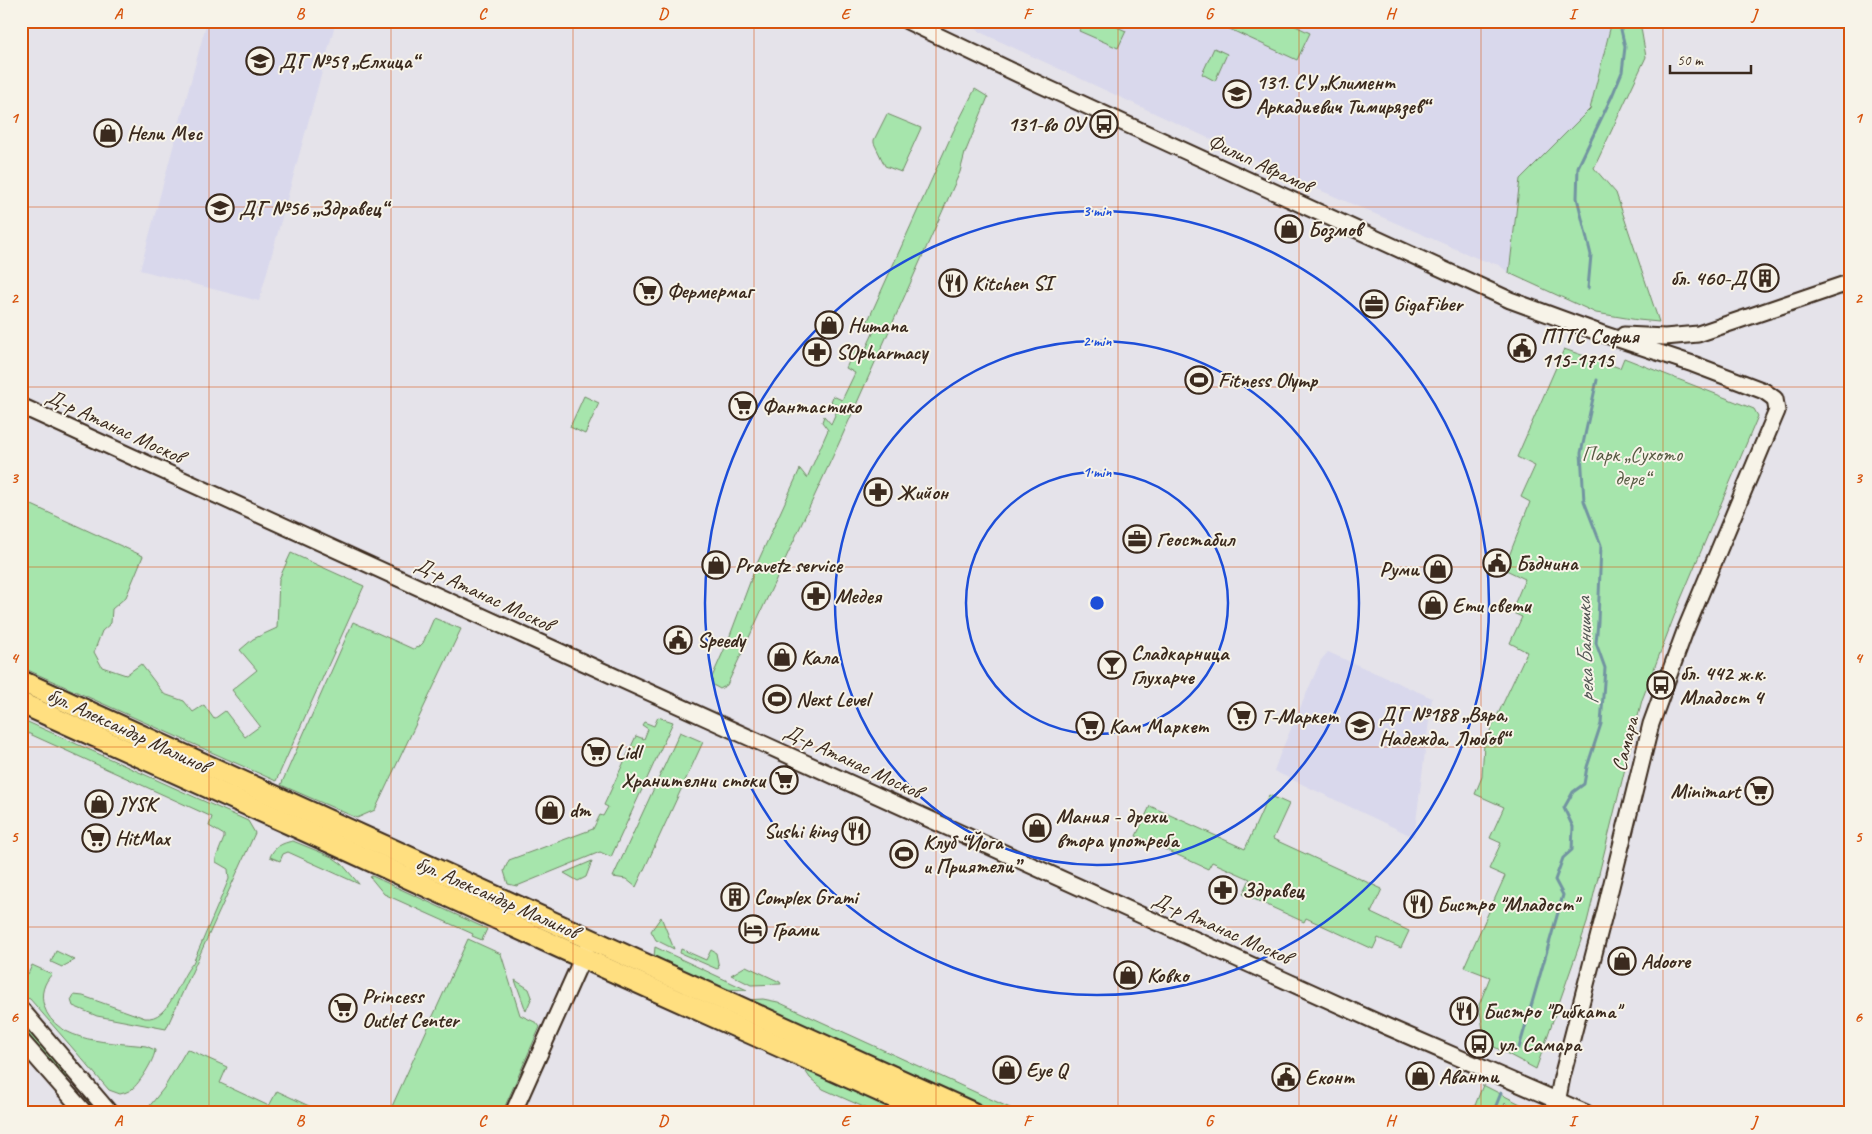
<svg xmlns="http://www.w3.org/2000/svg" width="1872" height="1134" font-family="Caveat,sans-serif">
<style>
.built{fill:#d9d8ec}
.green{fill:#a6e5ac;stroke:#708865}
.lines{fill:none;stroke-linecap:round;stroke-linejoin:round}
.stream{stroke:#7294a1;stroke-width:3}
.minor-casing{stroke:#3b2a1e;stroke-width:19}
.major-casing{stroke:#3b2a1e;stroke-width:24}
.minor{stroke:#f7f3e8;stroke-width:15}
.major{stroke:#ffdf80;stroke-width:20}
.grid{fill:none;stroke:#d7540e;stroke-width:1;stroke-opacity:0.55}
.ring{fill:none;stroke:#1d4ed8;stroke-width:2.5}
.labels{text-anchor:middle;stroke-width:4;stroke-linejoin:round;paint-order:stroke}
.poi-label{font-size:21px;font-weight:bold;fill:#3b2a1e;stroke:#f7f3e8;text-anchor:start}
.street-label{font-size:21px;fill:#3b2a1e;stroke:#f7f3e8}
.park-label{font-size:21px;fill:#565942;stroke:#f7f3e8}
.water-label{font-size:22px;font-style:italic;fill:#525654;stroke:#f7f3e8}
.centre{fill:#1d4ed8;stroke:#f7f3e8;stroke-width:2.5}
.ring-label{font-size:15px;text-anchor:middle;font-weight:bold;fill:#1d4ed8;stroke:#f7f3e8;stroke-width:4;stroke-linejoin:round;paint-order:stroke}
.neatline{fill:none;stroke:#d7540e;stroke-width:2}
.grid-label{font-size:16px;text-anchor:middle;font-weight:bold;fill:#d7540e}
</style>
<rect width="100%" height="100%" fill="#e5e3ea"/>
<filter id="ink" filterUnits="userSpaceOnUse"><feTurbulence type="fractalNoise" baseFrequency=".02" numOctaves="2"/><feDisplacementMap in="SourceGraphic" scale="10" xChannelSelector="R" yChannelSelector="G"/><feConvolveMatrix kernelMatrix="1 2 1 2 8 2 1 2 1" color-interpolation-filters="sRGB"/></filter>
<g filter="url(#ink)">
<!-- built -->
<g class="built">
<path d="M207,21H336L259,301L140,270Z"/>
<path d="M963,21H1612L1590,109L1520,179L1509,273L1499,265L1479,259L1322,191L984,34Z"/>
<path d="M1328,652L1432,698L1414,837L1274,771L1280,754L1321,660Z"/>
</g>
<!-- green -->
<g class="green">
<path d="M1083,21H1104L1126,31L1118,48L1079,31Z"/>
<path d="M1225,21H1285L1310,33L1297,60L1223,26Z"/>
<path d="M1612,21H1644L1641,28L1646,57L1594,168L1616,193L1659,322L1638,320L1596,313L1509,273L1520,179L1590,109Z"/>
<path d="M1214,48L1227,54L1215,81L1202,74Z"/>
<path d="M975,89L988,97L965,153L960,172L839,443L727,685L720,689L713,685L712,677L728,641L756,566L800,469L807,478L828,430L822,422L824,416L831,424L839,406L831,402L833,396L842,400L855,373L846,368L847,366L855,349L864,353L875,329L866,325L953,132Z"/>
<path d="M887,114L921,128L901,172L885,166L874,143V140Z"/>
<path d="M1564,349L1620,368L1624,358L1754,409L1758,416L1680,601L1642,700L1586,926L1536,1069L1485,1042L1479,1005L1490,977L1464,967L1505,876L1489,869L1501,843L1490,838L1504,807L1475,794L1482,777L1484,744L1527,652L1510,643L1522,617L1511,612L1525,579L1504,569L1530,502L1521,497L1535,466L1517,457Z"/>
<path d="M584,396L599,403L585,434L570,427Z"/>
<path d="M21,500L143,556L126,597L112,609L111,623L102,631L94,652L102,667L126,675L141,664L164,694L184,701L193,712L204,705L214,719L225,711L245,737L260,726L232,690L257,670L240,650L253,639L277,628L279,579L291,553L364,586L276,781L21,667Z"/>
<path d="M434,618L461,629L375,810L357,818L281,785L353,622L413,649L420,646L423,643Z"/>
<path d="M658,717L673,722L611,857L600,852L517,886L508,884L504,871L509,860L593,829L600,815L603,816L608,807L604,805L636,736L644,739L648,729L642,725L644,722L654,726Z"/>
<path d="M21,719L248,821L255,833L166,1029L97,1016L73,1006L71,1000L74,995L83,996L145,1018C170,1021 178,979 193,963L229,879L228,869L216,862V858L224,838V835L209,826L212,817L21,730Z"/>
<path d="M680,732L703,742L636,887L626,879L613,877Z"/>
<path d="M1269,795L1289,804L1273,839L1382,889L1371,913L1409,931L1401,948L1378,938L1373,949L1306,918L1304,922L1243,894L1250,879L1212,862L1208,869L1136,836L1150,806L1245,849Z"/>
<path d="M293,841L332,857L342,864L359,884L288,852L283,854L280,861L270,857C274,847 282,843 293,841Z"/>
<path d="M592,861L586,877L578,881L564,873Z"/>
<path d="M372,876L487,929L482,940L472,936L473,934L384,894L370,877Z"/>
<path d="M661,917L674,949L656,940L651,931Z"/>
<path d="M468,939L501,954L520,1015L537,1023L540,1027L502,1113H389Z"/>
<path d="M655,947L747,990L721,989L654,957Z"/>
<path d="M681,949L706,960L711,950L716,953L719,968L717,969L680,953Z"/>
<path d="M56,951L75,960L62,967L51,962Z"/>
<path d="M32,965L52,974C44,983 40,994 44,1006C56,1044 114,1042 146,1046L155,1050C155,1059 139,1084 132,1089C128,1092 124,1093 120,1094L109,1090L30,999L24,997L21,994V970L28,974Z"/>
<path d="M746,966L780,982L781,984L751,985L731,975Z"/>
<path d="M515,980L529,989L532,997L526,1011Z"/>
<path d="M763,999L778,1002L1021,1113H991L745,1000Z"/>
<path d="M21,1019L70,1075L68,1079L64,1080L21,1030Z"/>
<path d="M187,1049L227,1067L220,1083L269,1106L277,1091L324,1113H144L164,1088Z"/>
<path d="M802,1066L904,1113H877L823,1089L810,1078Z"/>
<path d="M1483,1085L1532,1110L1533,1113H1516L1505,1103L1502,1113H1472Z"/>
</g>
<g class="lines">
<!-- stream -->
<g class="stream">
<path d="M1588,288L1591,255L1577,198L1578,167L1612,96L1622,72L1625,47L1619,21"/>
<path d="M1519,1048L1563,895L1555,880L1563,858L1572,850L1573,827L1564,808L1573,792L1584,784L1587,767L1601,724L1605,668L1596,643L1598,622L1601,545L1584,501L1581,453L1597,380"/>
<path d="M1493,1113L1501,1093"/>
</g>
<!-- minor casing -->
<g class="minor-casing">
<g id="minor">
<path d="M907,21L1041,85L1510,300L1600,333L1693,364L1764,391L1775,399L1777,411L1774,418L1685,631L1651,724L1605,911L1562,1077L1555,1113"/>
<path d="M1624,335L1665,337L1698,334L1851,282"/>
<path d="M21,406L523,635L1388,1027L1586,1113"/>
<path d="M21,1009L110,1113"/>
<path d="M21,1040L85,1113"/>
<path d="M513,1113L586,950"/>
</g>
</g>
<!-- major casing -->
<g class="major-casing">
<g id="major">
<path d="M21,681L973,1113"/>
<path d="M21,703L334,844L561,948L928,1113"/>
</g>
</g>
<!-- minor -->
<use href="#minor" class="minor"/>
<!-- major -->
<use href="#major" class="major"/>
</g>
</g>
<!-- grid -->
<path class="grid" d="M209,21V1113M391,21V1113M573,21V1113M754,21V1113M936,21V1113M1118,21V1113M1299,21V1113M1481,21V1113M1663,21V1113M21,207H1851M21,387H1851M21,567H1851M21,747H1851M21,927H1851"/>
<!-- distance rings -->
<g class="ring">
<circle cx="1097" cy="603" r="131"/>
<circle cx="1097" cy="603" r="262"/>
<circle cx="1097" cy="603" r="392"/>
</g>
<!-- icons -->
<defs>
<g id="school-ring" transform="scale(1.4375)"><circle r="9.5" fill="#f7f3e8" stroke="#3b2a1e" stroke-width="1.5"/><path d="M0-5L7-2L0 1L-7-2ZM-4 1L0 2.5L4 1V4Q0 6-4 4Z" fill="#3b2a1e"/></g>
<g id="bus-ring" transform="scale(1.4375)"><circle r="9.5" fill="#f7f3e8" stroke="#3b2a1e" stroke-width="1.5"/><path d="M-5-6H5V4H4V6H2V4H-2V6H-4V4H-5ZM-3.5-4V0h7V-4ZM-3.5 1.2v1.5H-2V1.2ZM2 1.2v1.5H3.5V1.2Z" fill="#3b2a1e"/></g>
<g id="shop-ring" transform="scale(1.4375)"><circle r="9.5" fill="#f7f3e8" stroke="#3b2a1e" stroke-width="1.5"/><path d="M-5-2.5h2.3a2.7 3.5 0 0 1 5.4 0H5L5.5 6h-11ZM-1.5-2.5h3a1.5 2.3 0 0 0-3 0Z" fill="#3b2a1e"/></g>
<g id="building-ring" transform="scale(1.4375)"><circle r="9.5" fill="#f7f3e8" stroke="#3b2a1e" stroke-width="1.5"/><path d="M-4-6H4V6H1V3H-1V6H-4ZM-2.5-4.3h1.7v1.8h-1.7ZM.8-4.3h1.7v1.8H.8ZM-2.5-1h1.7V.8h-1.7ZM.8-1h1.7V.8H.8Z" fill="#3b2a1e"/></g>
<g id="restaurant-ring" transform="scale(1.4375)"><circle r="9.5" fill="#f7f3e8" stroke="#3b2a1e" stroke-width="1.5"/><path d="M-5-6h1v4h1v-4h1v4h1v-4h1v5L-1.5 .5V6h-2V.5L-5-1ZM5-6V6H3V1.5H1.5Q1.5-4 5-6Z" fill="#3b2a1e"/></g>
<g id="supermarket-ring" transform="scale(1.4375)"><circle r="9.5" fill="#f7f3e8" stroke="#3b2a1e" stroke-width="1.5"/><path d="M-6-5.5h2.5l.6 2H6L4.5 2H-2.5L-4.4-4H-6ZM-1.5 3.2a1.3 1.3 0 1 0 .1 0ZM3 3.2a1.3 1.3 0 1 0 .1 0Z" fill="#3b2a1e"/></g>
<g id="office-ring" transform="scale(1.4375)"><circle r="9.5" fill="#f7f3e8" stroke="#3b2a1e" stroke-width="1.5"/><path d="M-6-3h4V-5.5h4V-3h4V5H-6ZM-1-4.5V-3h2v-1.5ZM-6 0V1H6V0Z" fill="#3b2a1e"/></g>
<g id="civic-ring" transform="scale(1.4375)"><circle r="9.5" fill="#f7f3e8" stroke="#3b2a1e" stroke-width="1.5"/><path d="M-.6-6.5H3V-4.5H.6V-3L4-1V1h2V6H-6V1h2V-1L-.6-3ZM-1.2 2.5V6h2.4V2.5Z" fill="#3b2a1e"/></g>
<g id="pharmacy-ring" transform="scale(1.4375)"><circle r="9.5" fill="#f7f3e8" stroke="#3b2a1e" stroke-width="1.5"/><path d="M-2-6h4v4h4v4h-4v4h-4v-4h-4v-4h4Z" fill="#3b2a1e"/></g>
<g id="stadium-ring" transform="scale(1.4375)"><circle r="9.5" fill="#f7f3e8" stroke="#3b2a1e" stroke-width="1.5"/><path d="M0-5a6.5 5 0 1 0 0 10a6.5 5 0 1 0 0-10ZM-3.5-1.8h7v3.6h-7Z" fill="#3b2a1e"/></g>
<g id="bar-ring" transform="scale(1.4375)"><circle r="9.5" fill="#f7f3e8" stroke="#3b2a1e" stroke-width="1.5"/><path d="M-6-5H6L.8 .8V4.5H3.5V6h-7V4.5H-.8V.8Z" fill="#3b2a1e"/></g>
<g id="hotel-ring" transform="scale(1.4375)"><circle r="9.5" fill="#f7f3e8" stroke="#3b2a1e" stroke-width="1.5"/><path d="M-6-4.5h1.5V1H6V5H4.5V3h-9V5H-6ZM-4 0a1.8 1.8 0 1 1 3.6 0ZM.5 0V-2.5h3Q6-2.5 6 0Z" fill="#3b2a1e"/></g>
</defs>
<g fill-rule="evenodd">
<use href="#school-ring" x="260" y="61"/>
<use href="#school-ring" x="1237" y="94"/>
<use href="#bus-ring" x="1104" y="124"/>
<use href="#shop-ring" x="108" y="133"/>
<use href="#school-ring" x="220" y="208"/>
<use href="#shop-ring" x="1289" y="229"/>
<use href="#building-ring" x="1765" y="278"/>
<use href="#restaurant-ring" x="953" y="283"/>
<use href="#supermarket-ring" x="648" y="291"/>
<use href="#office-ring" x="1374" y="304"/>
<use href="#shop-ring" x="829" y="325"/>
<use href="#civic-ring" x="1522" y="348"/>
<use href="#pharmacy-ring" x="817" y="352"/>
<use href="#stadium-ring" x="1199" y="380"/>
<use href="#supermarket-ring" x="743" y="406"/>
<use href="#pharmacy-ring" x="878" y="492"/>
<use href="#office-ring" x="1137" y="539"/>
<use href="#civic-ring" x="1497" y="563"/>
<use href="#shop-ring" x="716" y="565"/>
<use href="#shop-ring" x="1438" y="569"/>
<use href="#pharmacy-ring" x="816" y="596"/>
<use href="#shop-ring" x="1433" y="605"/>
<use href="#civic-ring" x="678" y="640"/>
<use href="#shop-ring" x="782" y="657"/>
<use href="#bar-ring" x="1112" y="665"/>
<use href="#bus-ring" x="1661" y="685"/>
<use href="#stadium-ring" x="777" y="699"/>
<use href="#supermarket-ring" x="1242" y="716"/>
<use href="#supermarket-ring" x="1090" y="726"/>
<use href="#school-ring" x="1360" y="726"/>
<use href="#supermarket-ring" x="596" y="752"/>
<use href="#supermarket-ring" x="784" y="780"/>
<use href="#supermarket-ring" x="1759" y="791"/>
<use href="#shop-ring" x="99" y="804"/>
<use href="#shop-ring" x="550" y="810"/>
<use href="#shop-ring" x="1037" y="828"/>
<use href="#restaurant-ring" x="856" y="831"/>
<use href="#supermarket-ring" x="96" y="838"/>
<use href="#stadium-ring" x="904" y="854"/>
<use href="#pharmacy-ring" x="1223" y="890"/>
<use href="#building-ring" x="735" y="897"/>
<use href="#restaurant-ring" x="1418" y="904"/>
<use href="#hotel-ring" x="753" y="929"/>
<use href="#shop-ring" x="1622" y="961"/>
<use href="#shop-ring" x="1128" y="975"/>
<use href="#supermarket-ring" x="343" y="1008"/>
<use href="#restaurant-ring" x="1464" y="1011"/>
<use href="#bus-ring" x="1479" y="1044"/>
<use href="#shop-ring" x="1007" y="1070"/>
<use href="#shop-ring" x="1420" y="1076"/>
<use href="#civic-ring" x="1286" y="1077"/>
</g>
<g class="labels">
<!-- poi labels -->
<g class="poi-label">
<text x="279" y="68">ДГ №59 „Елхица“</text>
<text x="1256" y="89">131. СУ „Климент<tspan x="1256" dy="24">Аркадиевич Тимирязев“</tspan></text>
<text x="1085" y="131" text-anchor="end">131-во ОУ</text>
<text x="127" y="140">Нели Мес</text>
<text x="239" y="215">ДГ №56 „Здравец“</text>
<text x="1308" y="236">Бозмов</text>
<text x="1746" y="285" text-anchor="end">бл. 460-Д</text>
<text x="972" y="290">Kitchen SI</text>
<text x="667" y="298">Фермермаг</text>
<text x="1393" y="311">GigaFiber</text>
<text x="848" y="332">Humana</text>
<text x="1541" y="343">ПТТС София<tspan x="1541" dy="24">115-1715</tspan></text>
<text x="836" y="359">SOpharmacy</text>
<text x="1218" y="387">Fitness Olymp</text>
<text x="762" y="413">Фантастико</text>
<text x="897" y="499">Жийон</text>
<text x="1156" y="546">Геостабил</text>
<text x="1516" y="570">Бъднина</text>
<text x="735" y="572">Pravetz service</text>
<text x="1419" y="576" text-anchor="end">Руми</text>
<text x="835" y="603">Медея</text>
<text x="1452" y="612">Ети свети</text>
<text x="697" y="647">Speedy</text>
<text x="1131" y="660">Сладкарница<tspan x="1131" dy="24">Глухарче</tspan></text>
<text x="801" y="664">Кала</text>
<text x="1680" y="680">бл. 442 ж.к.<tspan x="1680" dy="24">Младост 4</tspan></text>
<text x="796" y="706">Next Level</text>
<text x="1379" y="721">ДГ №188 „Вяра,<tspan x="1379" dy="24">Надежда, Любов“</tspan></text>
<text x="1261" y="723">Т-Маркет</text>
<text x="1109" y="733">Кам Маркет</text>
<text x="615" y="759">Lidl</text>
<text x="765" y="787" text-anchor="end">Хранителни стоки</text>
<text x="1740" y="798" text-anchor="end">Minimart</text>
<text x="118" y="811">JYSK</text>
<text x="569" y="817">dm</text>
<text x="1056" y="823">Мания - дрехи<tspan x="1056" dy="24">втора употреба</tspan></text>
<text x="837" y="838" text-anchor="end">Sushi king</text>
<text x="115" y="845">HitMax</text>
<text x="923" y="849">Клуб “Йога<tspan x="923" dy="24">и Приятели”</tspan></text>
<text x="1242" y="897">Здравец</text>
<text x="754" y="904">Complex Grami</text>
<text x="1437" y="911">Бистро "Младост"</text>
<text x="772" y="936">Грами</text>
<text x="1641" y="968">Adoore</text>
<text x="1147" y="982">Ковко</text>
<text x="362" y="1003">Princess<tspan x="362" dy="24">Outlet Center</tspan></text>
<text x="1483" y="1018">Бистро "Рибката"</text>
<text x="1498" y="1051">ул. Самара</text>
<text x="1026" y="1077">Eye Q</text>
<text x="1439" y="1083">Аванти</text>
<text x="1305" y="1084">Еконт</text>
</g>
<!-- street labels -->
<g class="street-label">
<text transform="translate(1260 163) rotate(25)" y="7">Филип Аврамов</text>
<text transform="translate(115 426) rotate(25)" y="7">Д-р Атанас Москов</text>
<text transform="translate(484 594) rotate(25)" y="7">Д-р Атанас Москов</text>
<text transform="translate(128 730) rotate(25)" y="7">бул. Александър Малинов</text>
<text transform="translate(1625 744) rotate(-76)" y="7">Самара</text>
<text transform="translate(853 761) rotate(25)" y="7">Д-р Атанас Москов</text>
<text transform="translate(497 897) rotate(24)" y="7">бул. Александър Малинов</text>
<text transform="translate(1222 928) rotate(24)" y="7">Д-р Атанас Москов</text>
</g>
<!-- park labels -->
<g class="park-label">
<text x="1632" y="461">Парк „Сухото<tspan x="1632" dy="24">дере“</tspan></text>
</g>
<!-- water labels -->
<g class="water-label">
<text transform="translate(1584 650) rotate(-92)" y="8">река Банишка</text>
</g>
</g>
<circle cx="1097" cy="603" r="8" class="centre"/>
<g class="ring-label">
<text x="1097" y="216">3 min</text>
<text x="1097" y="346">2 min</text>
<text x="1097" y="477">1 min</text>
</g>
<!-- margin -->
<rect width="1872" height="1134" fill="none" stroke="#f7f3e8" stroke-width="55"/>
<!-- scale -->
<path d="M1670 65v8h81v-8" fill="none" stroke="#3b2a1e" stroke-width="2.5"/>
<text x="1677" y="65" font-size="15" fill="#3b2a1e" stroke="#f7f3e8" stroke-width="4" paint-order="stroke">50 m</text>
<rect x="28" y="28" width="1816" height="1078" class="neatline"/>
<g class="grid-label">
<text x="118" y="19">A</text>
<text x="300" y="19">B</text>
<text x="482" y="19">C</text>
<text x="663" y="19">D</text>
<text x="845" y="19">E</text>
<text x="1027" y="19">F</text>
<text x="1209" y="19">G</text>
<text x="1390" y="19">H</text>
<text x="1572" y="19">I</text>
<text x="1754" y="19">J</text>
<text x="14" y="123">1</text>
<text x="1858" y="123">1</text>
<text x="14" y="303">2</text>
<text x="1858" y="303">2</text>
<text x="14" y="483">3</text>
<text x="1858" y="483">3</text>
<text x="14" y="663">4</text>
<text x="1858" y="663">4</text>
<text x="14" y="842">5</text>
<text x="1858" y="842">5</text>
<text x="14" y="1022">6</text>
<text x="1858" y="1022">6</text>
<text x="118" y="1126">A</text>
<text x="300" y="1126">B</text>
<text x="482" y="1126">C</text>
<text x="663" y="1126">D</text>
<text x="845" y="1126">E</text>
<text x="1027" y="1126">F</text>
<text x="1209" y="1126">G</text>
<text x="1390" y="1126">H</text>
<text x="1572" y="1126">I</text>
<text x="1754" y="1126">J</text>
</g>
</svg>
